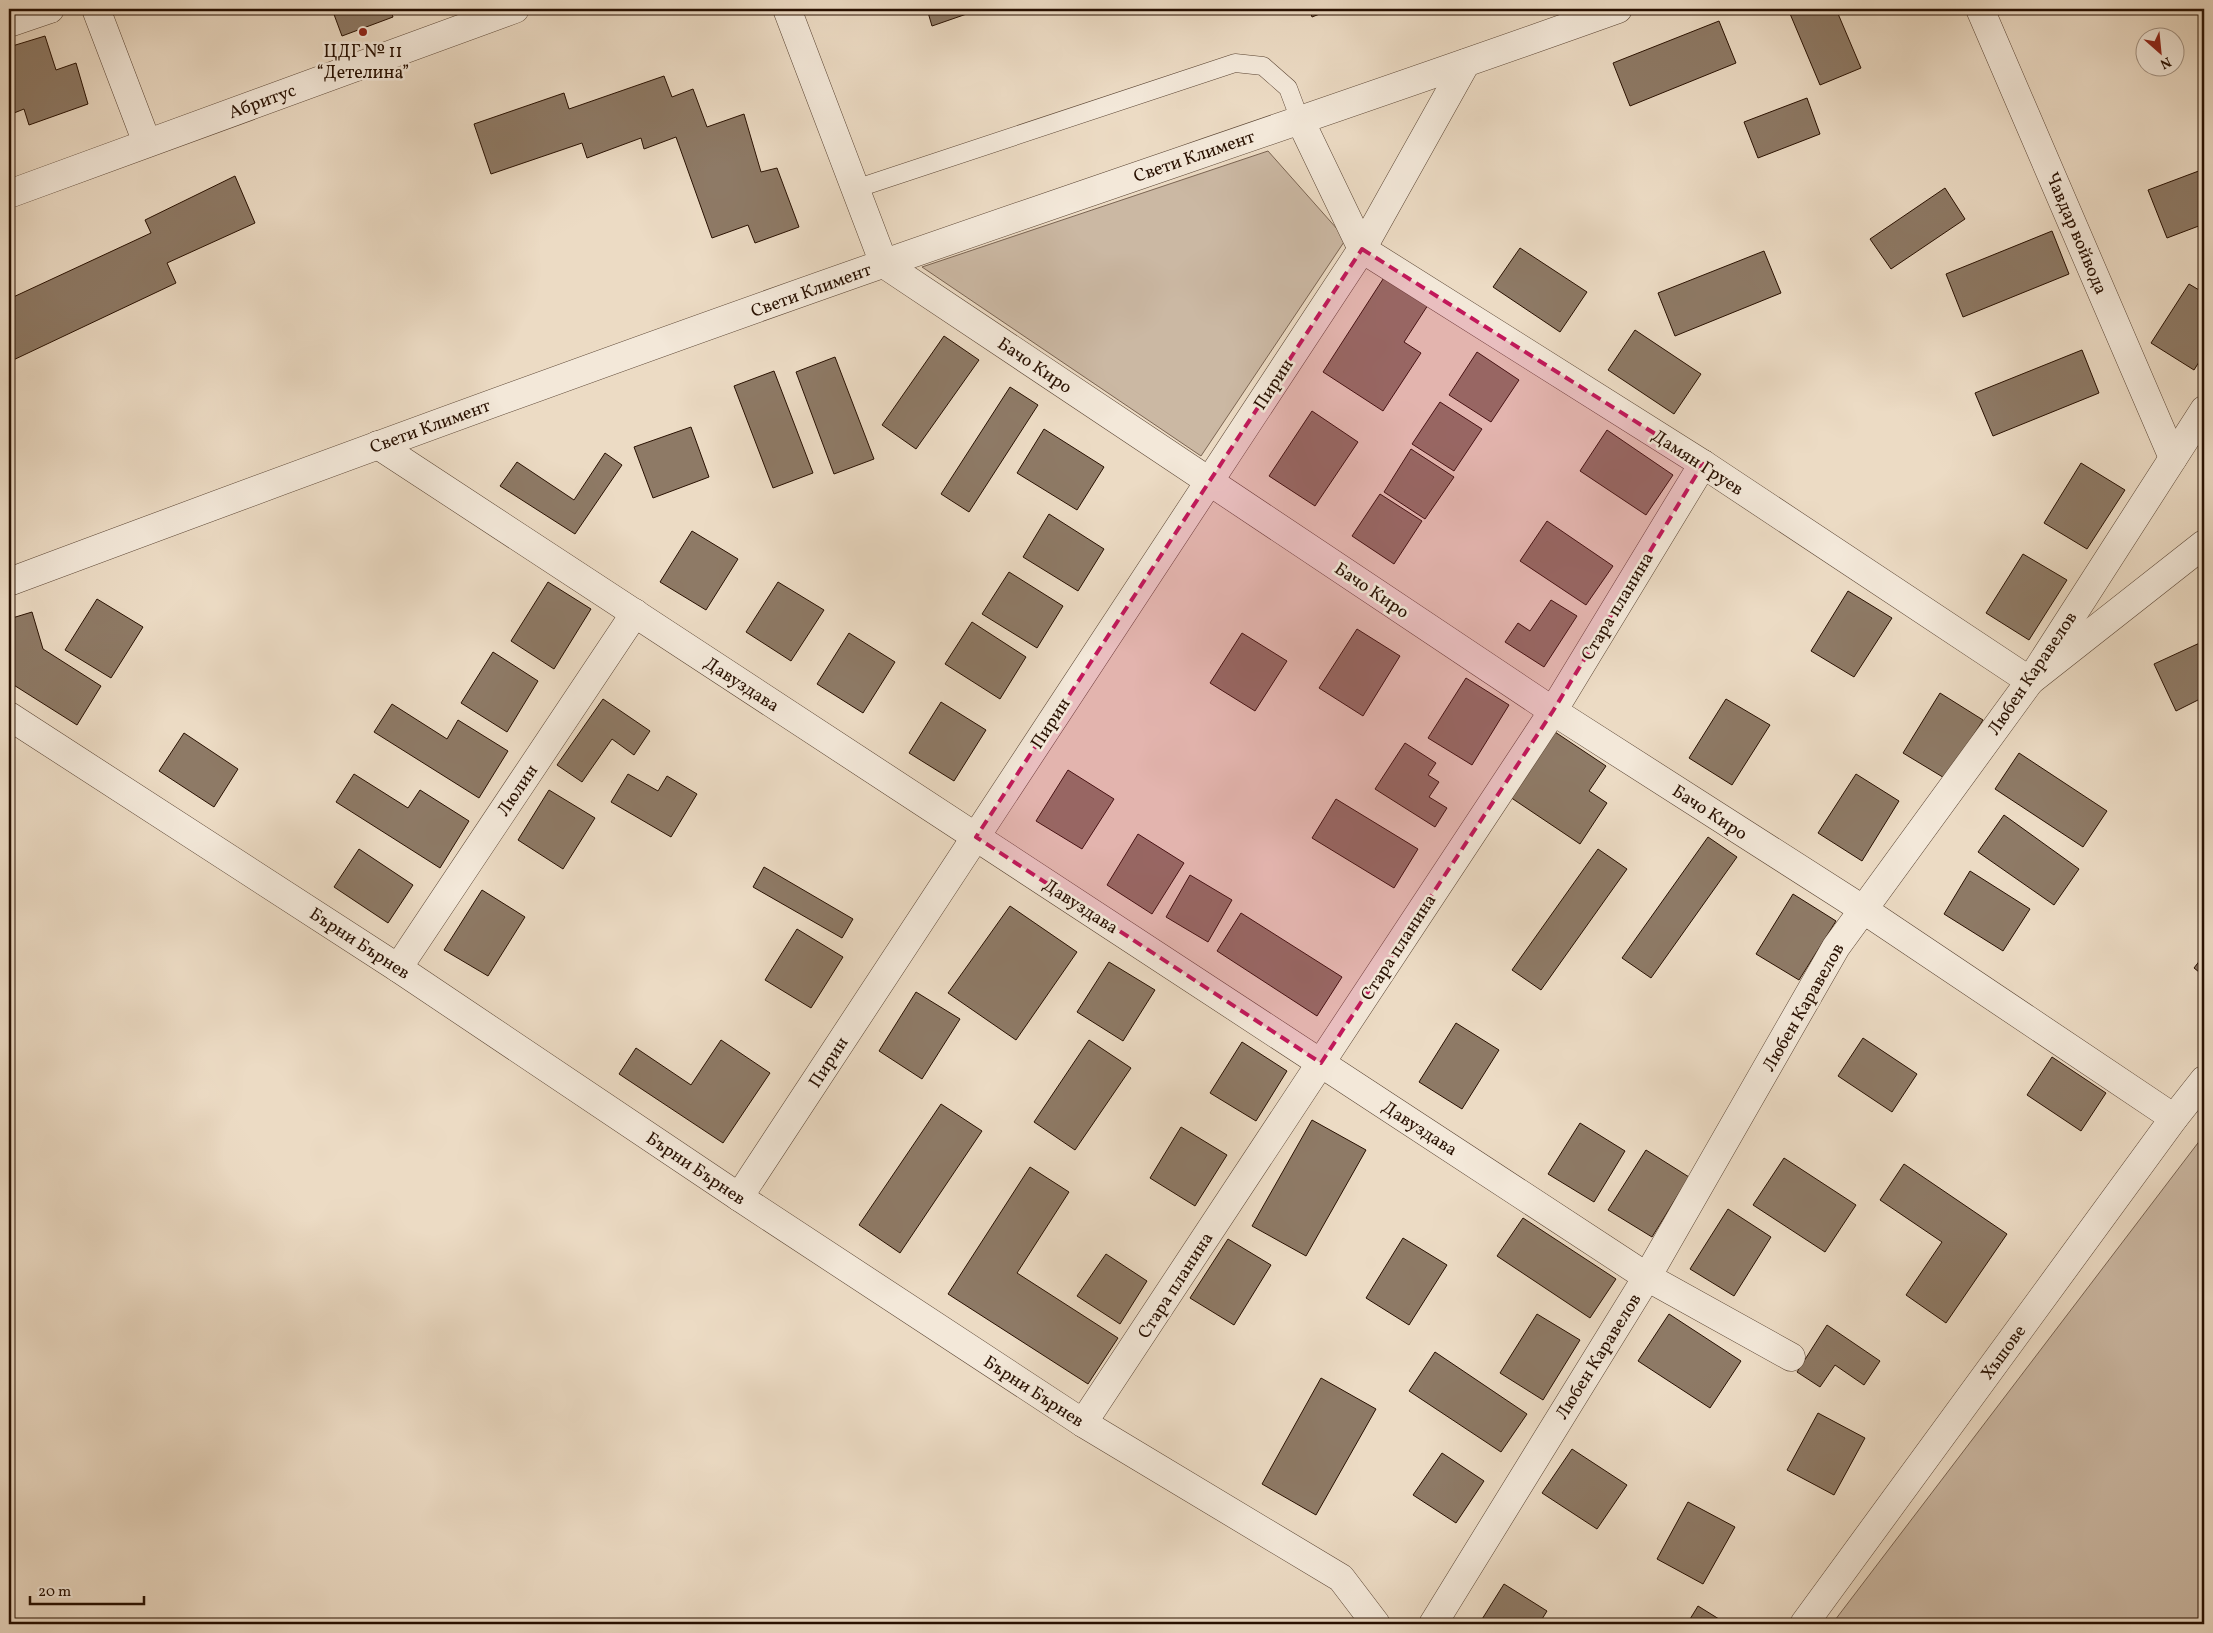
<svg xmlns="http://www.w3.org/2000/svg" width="2213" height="1633" font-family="Vollkorn,serif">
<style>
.green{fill:#cbb8a3;stroke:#7a6452}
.building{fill:#8e7a66;stroke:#281001}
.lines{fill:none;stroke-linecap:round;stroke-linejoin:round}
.service-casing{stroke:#594332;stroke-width:19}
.minor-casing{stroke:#594332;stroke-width:29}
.tertiary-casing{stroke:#594332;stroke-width:29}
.service{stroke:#f3e8d9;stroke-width:18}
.minor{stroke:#f3e8d9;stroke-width:28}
.tertiary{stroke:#f3e8d9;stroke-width:28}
.marked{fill:#c2185b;fill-opacity:0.2;stroke:#c2185b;stroke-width:4;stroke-dasharray:10 6;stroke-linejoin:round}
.poi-dot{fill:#8f2418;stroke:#f3e8d9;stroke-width:2}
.labels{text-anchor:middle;stroke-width:5;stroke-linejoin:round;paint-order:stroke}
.poi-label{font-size:18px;fill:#281001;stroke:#f3e8d9}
.street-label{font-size:18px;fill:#281001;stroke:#f3e8d9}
</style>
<rect width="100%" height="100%" fill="#ecdbc4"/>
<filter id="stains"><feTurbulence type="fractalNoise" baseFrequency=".004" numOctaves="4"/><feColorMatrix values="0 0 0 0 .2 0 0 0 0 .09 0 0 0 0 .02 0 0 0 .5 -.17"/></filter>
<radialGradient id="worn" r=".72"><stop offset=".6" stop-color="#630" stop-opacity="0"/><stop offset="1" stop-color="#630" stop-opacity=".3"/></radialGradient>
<!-- green -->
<g class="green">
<path d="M1268,151L1346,239L1201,456L922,267Z"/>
<path d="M2204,1135V1624H1832Z"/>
</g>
<!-- building -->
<g class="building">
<path d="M332,9H390L393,17L342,36Z"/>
<path d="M927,9H981L932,26Z"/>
<path d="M1309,9H1332L1312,17Z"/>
<path d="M1788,9H1836L1861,68L1820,85Z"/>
<path d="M1719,21L1736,63L1630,106L1613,63Z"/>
<path d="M45,36L56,70L76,63L88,104L29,125L24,109L9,115V47Z"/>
<path d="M664,76L672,97L693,89L707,127L744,114L761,172L777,168L799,227L755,243L748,225L712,238L676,137L644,149L641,138L587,158L582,143L491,174L474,124L564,93L569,109Z"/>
<path d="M1807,98L1820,134L1758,158L1744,122Z"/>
<path d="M2204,169V224L2167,238L2148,190Z"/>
<path d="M235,176L255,223L167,263L176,283L9,362V299L151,233L145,220Z"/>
<path d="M1945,188L1965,219L1891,269L1870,239Z"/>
<path d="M2052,231L2069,274L1963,317L1946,274Z"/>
<path d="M1520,248L1587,292L1560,332L1493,287Z"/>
<path d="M1764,251L1781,293L1675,336L1658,293Z"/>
<path d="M1385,276L1428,305L1404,342L1421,353L1383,411L1323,372Z"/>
<path d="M2189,284L2204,293V354L2194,370L2151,343Z"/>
<path d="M1635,330L1701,374L1674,414L1608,370Z"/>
<path d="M944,336L979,360L916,449L882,425Z"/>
<path d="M2082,350L2099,393L1993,436L1975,393Z"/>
<path d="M1477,352L1519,380L1491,422L1449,395Z"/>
<path d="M835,357L874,459L834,474L796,372Z"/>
<path d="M774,371L813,473L773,488L734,386Z"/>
<path d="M1010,387L1038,405L969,512L941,494Z"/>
<path d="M1440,402L1482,429L1454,471L1412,444Z"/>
<path d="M1312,411L1358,442L1315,506L1269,476Z"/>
<path d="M691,427L709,477L653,498L634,447Z"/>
<path d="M1044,429L1104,467L1077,510L1017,473Z"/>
<path d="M1607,430L1673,475L1646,515L1580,471Z"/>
<path d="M1411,449L1454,477L1425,519L1384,492Z"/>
<path d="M605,453L622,465L575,534L500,486L517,462L574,500Z"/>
<path d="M2081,463L2125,490L2087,549L2044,523Z"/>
<path d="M1380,494L1422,521L1394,564L1352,536Z"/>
<path d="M1049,514L1104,549L1078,591L1023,557Z"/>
<path d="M1547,521L1613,566L1586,605L1520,561Z"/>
<path d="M692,531L738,559L706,610L660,582Z"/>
<path d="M2023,554L2067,580L2029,640L1986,613Z"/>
<path d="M1009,572L1063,606L1037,648L982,614Z"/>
<path d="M548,582L591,609L554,669L511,641Z"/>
<path d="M778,582L824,610L791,661L746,632Z"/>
<path d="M1848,591L1892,618L1854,677L1811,651Z"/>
<path d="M97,599L143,627L111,678L65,650Z"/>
<path d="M1551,600L1577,616L1544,667L1505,642L1518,623L1530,631Z"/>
<path d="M32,612L43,649L101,686L77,725L9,682V619Z"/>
<path d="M972,622L1026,657L1000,699L945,664Z"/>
<path d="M1357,629L1400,656L1363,716L1319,688Z"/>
<path d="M849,633L895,662L863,713L817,684Z"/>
<path d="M1242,633L1287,661L1255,711L1210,683Z"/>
<path d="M2204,641V697L2176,711L2154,664Z"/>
<path d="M493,652L538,681L507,732L461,703Z"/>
<path d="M1466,678L1509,705L1472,765L1428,738Z"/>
<path d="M1940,693L1983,720L1946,779L1903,753Z"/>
<path d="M603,699L650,731L634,755L612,739L582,782L557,765Z"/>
<path d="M1726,699L1770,725L1732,785L1689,758Z"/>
<path d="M941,702L986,730L954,781L909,753Z"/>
<path d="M392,704L447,739L458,720L508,751L479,798L374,732Z"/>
<path d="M1555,732L1606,766L1589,791L1607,803L1580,844L1510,797Z"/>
<path d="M184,733L238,769L214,807L159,771Z"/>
<path d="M1405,743L1436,763L1428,775L1439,782L1429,797L1447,808L1435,827L1375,789Z"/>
<path d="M2019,753L2107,811L2083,847L1995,789Z"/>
<path d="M1068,770L1114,799L1082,849L1036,821Z"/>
<path d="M354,774L408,808L420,790L469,821L440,868L336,802Z"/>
<path d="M628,774L658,791L667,776L697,794L671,837L611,802Z"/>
<path d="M1856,774L1899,801L1862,861L1818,833Z"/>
<path d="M549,790L595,818L563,869L518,840Z"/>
<path d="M1336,799L1418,849L1394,888L1312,838Z"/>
<path d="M2004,815L2079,869L2054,905L1978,852Z"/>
<path d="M1138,834L1184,863L1152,914L1107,885Z"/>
<path d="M1708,837L1737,857L1651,978L1622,958Z"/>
<path d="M359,849L413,885L388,923L334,887Z"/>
<path d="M1598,849L1627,869L1541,990L1512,970Z"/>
<path d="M764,867L853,919L842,938L753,887Z"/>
<path d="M1970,871L2030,909L2003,951L1944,914Z"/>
<path d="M1190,875L1232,900L1208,942L1166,917Z"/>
<path d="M482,890L525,917L488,976L444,950Z"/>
<path d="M1793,894L1836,921L1799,980L1756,954Z"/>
<path d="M1010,906L1077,952L1016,1040L948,993Z"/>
<path d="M1241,913L1342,977L1317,1016L1217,951Z"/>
<path d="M797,929L843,957L811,1008L765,980Z"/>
<path d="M2204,955V976L2194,968Z"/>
<path d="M1109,962L1155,990L1123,1041L1077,1012Z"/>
<path d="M916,992L960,1019L922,1079L879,1051Z"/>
<path d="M1456,1023L1499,1050L1462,1109L1419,1082Z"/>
<path d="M1863,1038L1917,1074L1892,1112L1838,1076Z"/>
<path d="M721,1040L770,1073L723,1143L619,1074L636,1048L691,1085Z"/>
<path d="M1089,1040L1131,1068L1075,1150L1034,1122Z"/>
<path d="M1242,1042L1287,1071L1256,1121L1210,1093Z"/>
<path d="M2052,1057L2106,1093L2081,1131L2027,1095Z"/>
<path d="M941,1104L982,1131L900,1253L859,1225Z"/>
<path d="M1312,1120L1366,1150L1306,1256L1252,1226Z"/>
<path d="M1580,1123L1625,1151L1594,1202L1548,1174Z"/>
<path d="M1181,1127L1227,1155L1195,1206L1150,1178Z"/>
<path d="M1646,1150L1689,1177L1652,1237L1608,1210Z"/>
<path d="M1784,1158L1856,1205L1825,1252L1753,1205Z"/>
<path d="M1904,1164L2007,1234L1946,1323L1906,1295L1942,1242L1880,1200Z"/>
<path d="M1030,1167L1069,1192L1017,1273L1118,1338L1088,1384L948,1294Z"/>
<path d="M1728,1209L1771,1237L1734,1296L1690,1269Z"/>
<path d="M1523,1218L1616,1279L1590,1318L1497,1256Z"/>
<path d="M1403,1238L1447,1265L1409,1325L1366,1298Z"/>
<path d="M1228,1239L1271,1265L1234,1325L1190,1298Z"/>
<path d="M1106,1254L1147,1281L1120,1324L1077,1296Z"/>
<path d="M1537,1314L1580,1340L1543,1400L1500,1373Z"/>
<path d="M1669,1314L1741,1361L1710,1408L1638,1361Z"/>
<path d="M1827,1325L1880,1361L1864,1385L1835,1365L1820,1387L1797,1372Z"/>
<path d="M1435,1352L1527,1414L1501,1452L1409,1391Z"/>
<path d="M1321,1378L1376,1409L1316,1515L1262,1484Z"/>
<path d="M1818,1413L1865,1438L1834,1495L1787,1470Z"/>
<path d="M1572,1449L1627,1485L1597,1529L1542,1493Z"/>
<path d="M1442,1453L1484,1481L1456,1523L1413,1495Z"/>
<path d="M1688,1502L1735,1527L1703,1584L1657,1559Z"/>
<path d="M1504,1584L1547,1611L1539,1624H1479Z"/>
<path d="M1698,1606L1727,1624H1687Z"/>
</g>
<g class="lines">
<!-- service casing -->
<g class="service-casing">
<path id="service" d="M855,189L1235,63L1263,66L1288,88L1300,120"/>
</g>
<!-- minor casing -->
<g class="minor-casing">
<g id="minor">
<path d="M96,9L147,143"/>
<path d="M787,9L884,264L1553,711L1864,910L2174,1118"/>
<path d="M1980,9L2173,458"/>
<path d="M9,23L50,9"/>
<path d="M1300,120L1362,249L1466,63"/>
<path d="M9,194L515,9"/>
<path d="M378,445L1647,1277L1791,1357"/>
<path d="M9,716L398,968L739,1197L1083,1423L1341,1578L1376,1624"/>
<path d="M398,968L635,613"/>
<path d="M739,1197L1362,249L1703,464L2030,681L2204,544"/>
<path d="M1083,1423L1553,711L1703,464"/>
<path d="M1804,1624L2174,1118L2204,1080"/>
</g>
</g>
<!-- tertiary casing -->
<g class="tertiary-casing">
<g id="tertiary">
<path d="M9,582C301,473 594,365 888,262C1131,177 1375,96 1618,9"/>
<path d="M1433,1624L1647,1277L1836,947L2030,681L2204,410"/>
</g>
</g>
<!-- service -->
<use href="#service" class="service"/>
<!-- minor -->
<use href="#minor" class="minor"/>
<!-- tertiary -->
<use href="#tertiary" class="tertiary"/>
</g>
<!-- marked area -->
<path class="marked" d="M1362,249L1703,464L1553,711L1321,1063L976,837Z"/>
<!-- markers -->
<circle class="poi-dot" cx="363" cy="32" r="5"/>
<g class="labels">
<!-- poi labels -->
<g class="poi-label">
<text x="363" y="57">ЦДГ № 11<tspan x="363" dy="21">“Детелина”</tspan></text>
</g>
<!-- street labels -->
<g class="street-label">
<text transform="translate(262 101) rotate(-20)" y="6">Абритус</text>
<text transform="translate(1194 156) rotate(-19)" y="6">Свети Климент</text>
<text transform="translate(2077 233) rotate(67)" y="6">Чавдар войвода</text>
<text transform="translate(811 290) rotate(-20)" y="6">Свети Климент</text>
<text transform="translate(1035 365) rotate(34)" y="6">Бачо Киро</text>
<text transform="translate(1273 384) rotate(-57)" y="6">Пирин</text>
<text transform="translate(430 426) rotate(-20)" y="6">Свети Климент</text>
<text transform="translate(1698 462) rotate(33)" y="6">Дамян Груев</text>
<text transform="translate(1372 590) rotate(34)" y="6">Бачо Киро</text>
<text transform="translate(1617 606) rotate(-59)" y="6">Стара планина</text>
<text transform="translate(2032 673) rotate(-56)" y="6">Любен Каравелов</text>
<text transform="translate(742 684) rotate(33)" y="6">Давуздава</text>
<text transform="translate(1050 723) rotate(-57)" y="6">Пирин</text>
<text transform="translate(517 790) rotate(-56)" y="6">Люлин</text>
<text transform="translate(1710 812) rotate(33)" y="6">Бачо Киро</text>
<text transform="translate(1081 906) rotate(33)" y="6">Давуздава</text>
<text transform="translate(360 943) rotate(33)" y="6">Бърни Бърнев</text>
<text transform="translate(1398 947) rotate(-57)" y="6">Стара планина</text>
<text transform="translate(1803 1007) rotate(-60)" y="6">Любен Каравелов</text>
<text transform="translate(828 1062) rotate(-57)" y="6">Пирин</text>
<text transform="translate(1420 1128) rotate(33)" y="6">Давуздава</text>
<text transform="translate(696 1168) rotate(34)" y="6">Бърни Бърнев</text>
<text transform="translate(1175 1285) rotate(-57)" y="6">Стара планина</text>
<text transform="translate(2003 1352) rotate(-54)" y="6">Хъшове</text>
<text transform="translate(1598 1356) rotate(-58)" y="6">Любен Каравелов</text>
<text transform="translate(1034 1391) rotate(33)" y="6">Бърни Бърнев</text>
</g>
</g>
<!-- margin -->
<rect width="2213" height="1633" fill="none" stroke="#ecdbc4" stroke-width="30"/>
<rect x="10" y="10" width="2193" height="1613" fill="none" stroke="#281001" stroke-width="2.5"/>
<rect x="15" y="15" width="2183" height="1603" fill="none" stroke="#281001"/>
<!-- north arrow -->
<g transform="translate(2160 52) rotate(153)"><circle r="24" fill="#f3e8d9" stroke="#a29283"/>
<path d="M0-4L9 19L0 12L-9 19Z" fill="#8f2418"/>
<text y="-8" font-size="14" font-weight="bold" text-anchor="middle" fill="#281001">N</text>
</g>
<!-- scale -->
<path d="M30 1596v8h114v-8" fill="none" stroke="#281001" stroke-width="2.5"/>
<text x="38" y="1596" font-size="15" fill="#281001" stroke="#f3e8d9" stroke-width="4" paint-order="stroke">20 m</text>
<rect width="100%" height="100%" filter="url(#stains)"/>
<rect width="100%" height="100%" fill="url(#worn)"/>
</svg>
